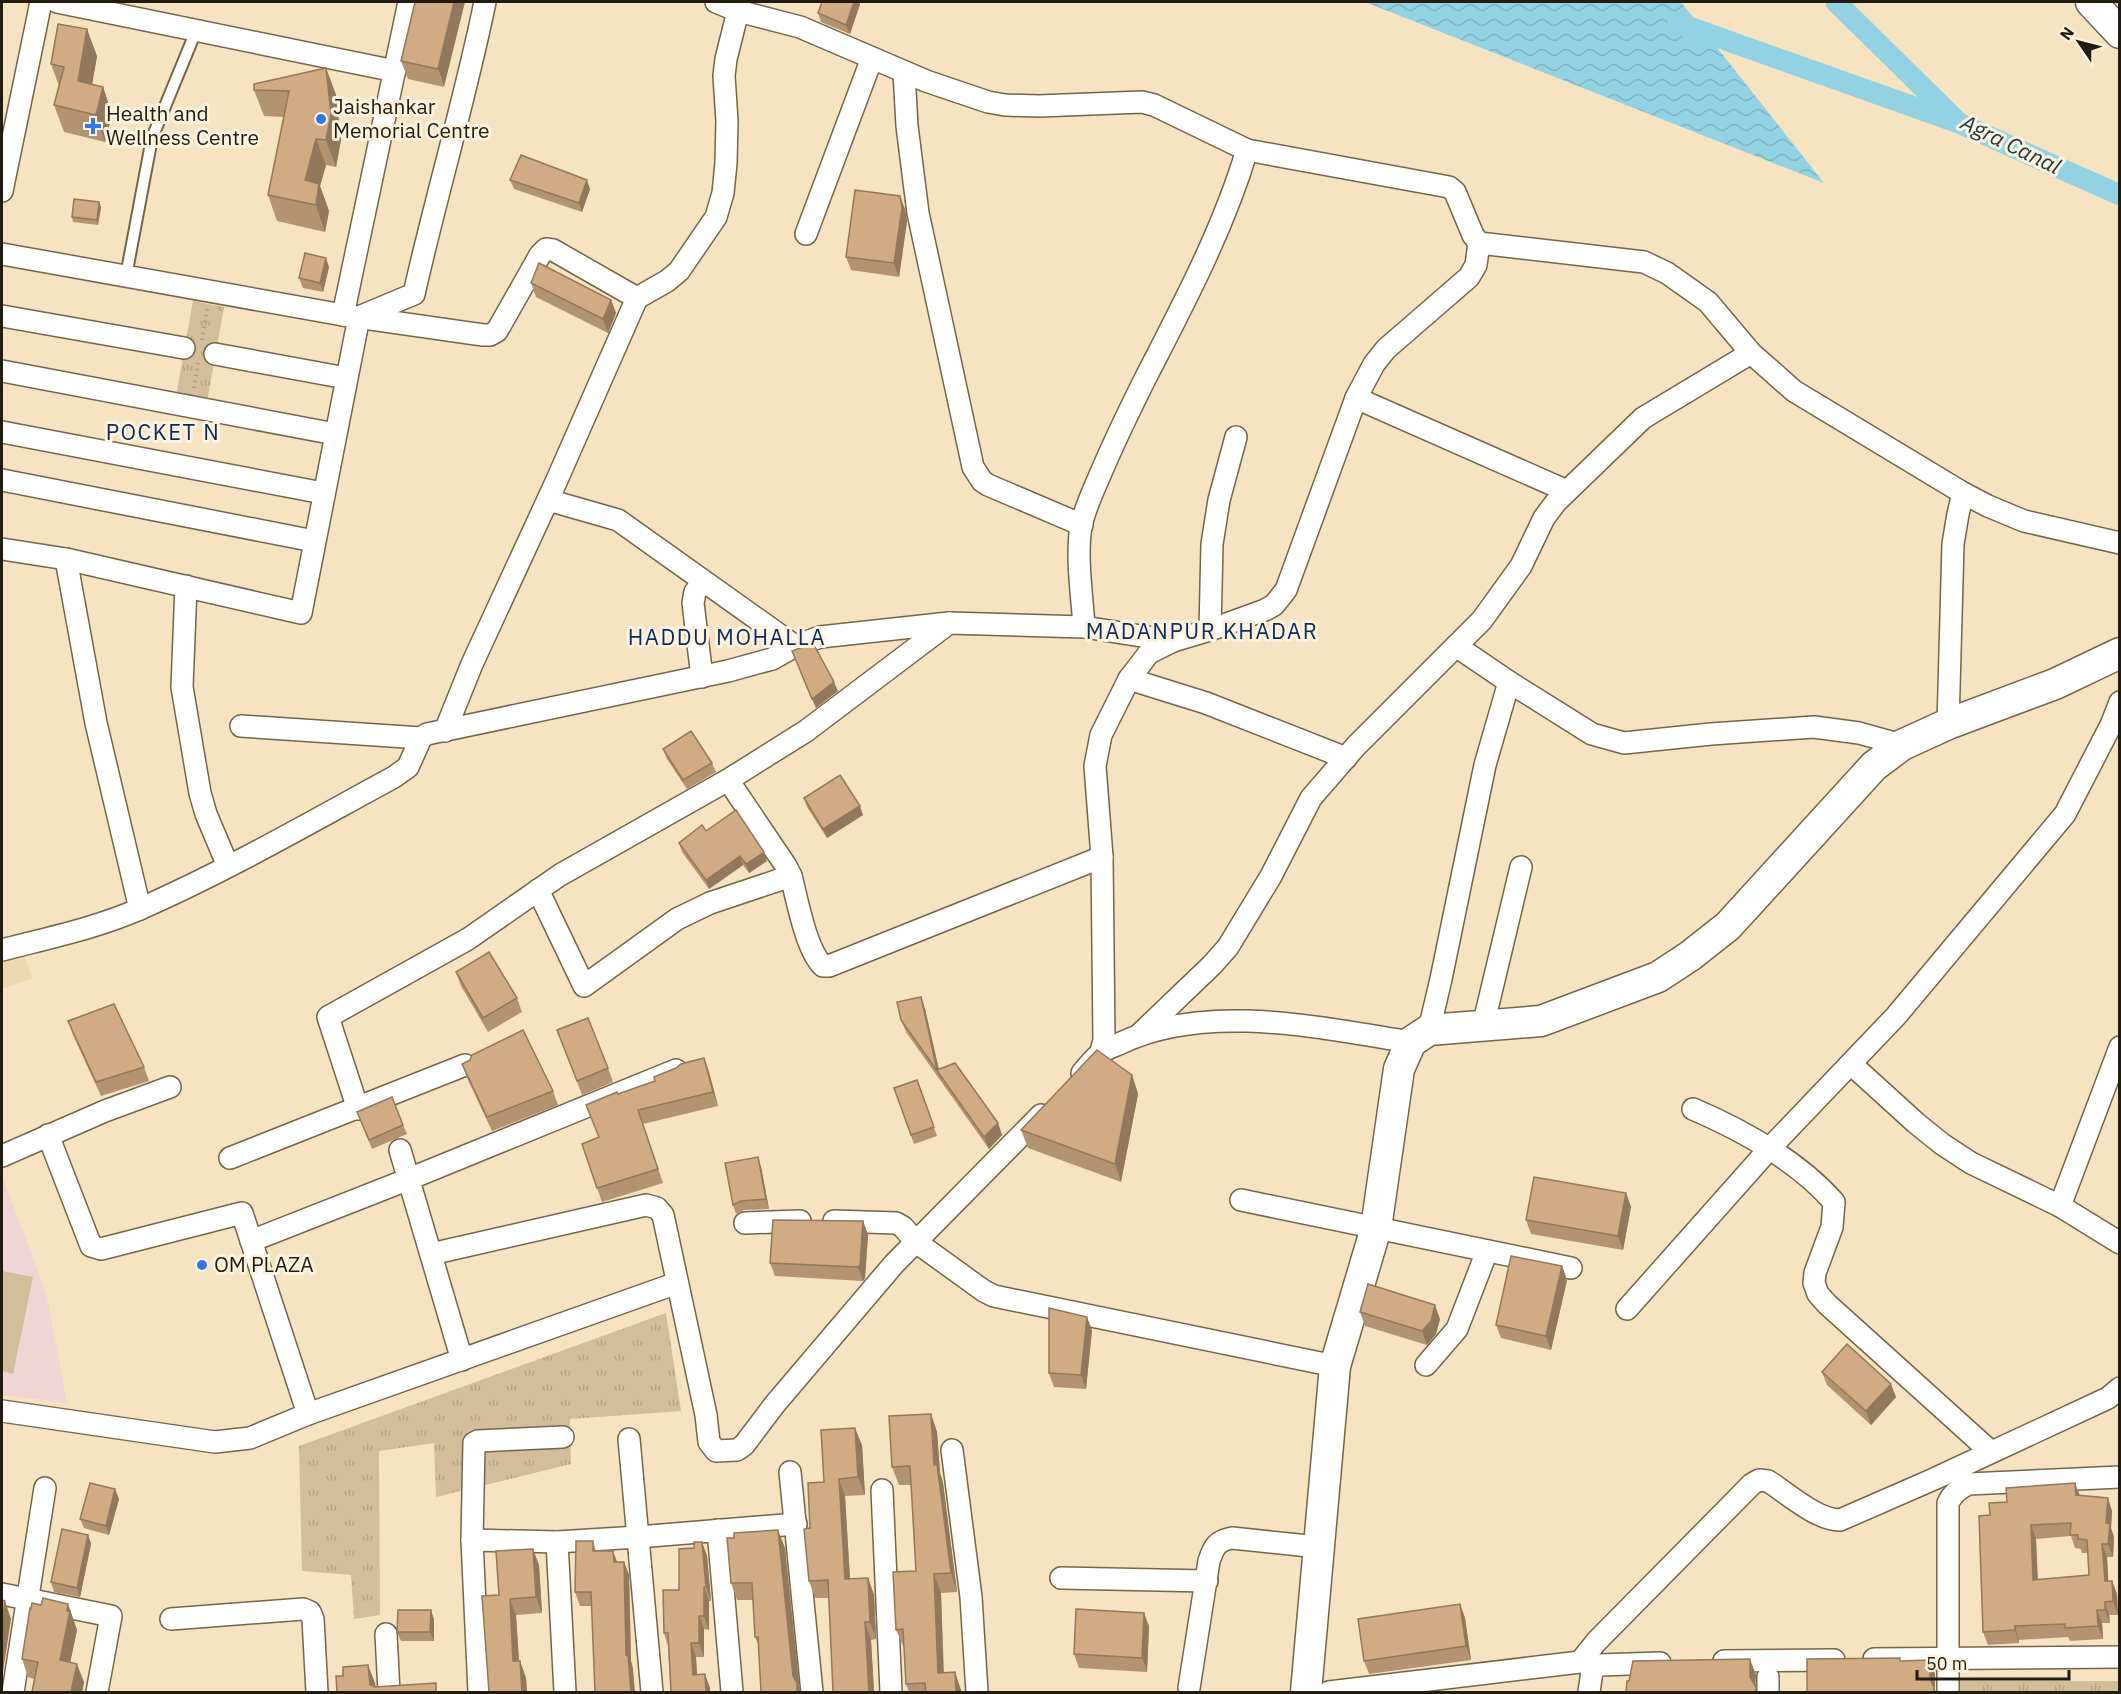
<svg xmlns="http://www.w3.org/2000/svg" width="2121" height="1694" font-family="'IBM Plex Sans',sans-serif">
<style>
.built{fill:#edd7ae}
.education{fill:#efd5d4}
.grass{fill:url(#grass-tufts)}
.pitch{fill:#d2be9a}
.water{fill:url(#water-waves)}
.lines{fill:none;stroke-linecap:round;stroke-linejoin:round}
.canal{stroke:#92d2e3;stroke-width:21}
.lane-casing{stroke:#766547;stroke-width:14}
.street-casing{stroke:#766547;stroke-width:24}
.secondary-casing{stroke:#766547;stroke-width:33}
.path{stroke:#ad9e84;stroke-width:4;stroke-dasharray:1.5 4.5;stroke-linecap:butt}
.lane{stroke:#fff;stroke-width:10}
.street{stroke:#fff;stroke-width:21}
.secondary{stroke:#fff;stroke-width:30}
.wall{fill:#b39371;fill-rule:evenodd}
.shaded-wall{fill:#92785c}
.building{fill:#d0ab83;stroke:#92785c;stroke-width:1.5;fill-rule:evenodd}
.poi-dot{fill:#3278e5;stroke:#fdf2dd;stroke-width:2}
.labels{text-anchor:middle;stroke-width:6;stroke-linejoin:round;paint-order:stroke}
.poi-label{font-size:21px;fill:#221b0f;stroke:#fdf2dd;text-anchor:start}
.water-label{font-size:22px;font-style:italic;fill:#193840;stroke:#fdf2dd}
.neighbourhood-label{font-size:22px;letter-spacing:1.5px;fill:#092b5f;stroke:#fdf2dd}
</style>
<defs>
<pattern id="grass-tufts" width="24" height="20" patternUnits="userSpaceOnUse" patternTransform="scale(1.5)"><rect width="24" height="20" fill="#d2be9a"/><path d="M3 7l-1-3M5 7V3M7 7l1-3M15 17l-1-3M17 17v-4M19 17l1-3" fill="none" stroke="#b4a384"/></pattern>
<pattern id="water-waves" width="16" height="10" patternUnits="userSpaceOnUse" patternTransform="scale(1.5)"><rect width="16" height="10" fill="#92d2e3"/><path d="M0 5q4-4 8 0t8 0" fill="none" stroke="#7eb4c2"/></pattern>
</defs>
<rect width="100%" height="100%" fill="#f6e3c1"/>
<!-- built -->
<path class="built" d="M24,956L33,978L2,989V962Z"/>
<!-- education -->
<path class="education" d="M2,1176L46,1293L67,1403L2,1395Z"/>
<!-- grass -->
<g class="grass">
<path d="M193,301L224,307L207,402L176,396Z"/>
<path d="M666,1313L681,1411L570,1419L571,1464L436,1497L434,1443L379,1451L380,1615L354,1619L351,1575L302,1571L299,1446Z"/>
<rect x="1951" y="1681" width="168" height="11"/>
</g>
<!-- pitch -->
<path class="pitch" d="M2,1271L33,1277L13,1374L2,1371Z"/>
<!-- water -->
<path class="water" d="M1365,2H1681L1824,183Z"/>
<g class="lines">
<!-- canal -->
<g class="canal">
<path d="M1836,2L1959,123L2120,195"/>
<path d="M1678,23L1959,123"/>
</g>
<!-- lane casing -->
<g class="lane-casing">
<path id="lane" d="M126,276L152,138L196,31"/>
</g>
<!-- street casing -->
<g class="street-casing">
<g id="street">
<path d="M57,2L395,71"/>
<path d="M716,2L738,11L800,27L926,81L988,102L1005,105L1039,106L1142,102L1154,105L1247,150L1449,187L1455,192L1473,235L1479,243L1644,262L1667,273L1708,302L1751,353L1794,391L1963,493L1988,506L2024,521L2120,543"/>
<path d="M904,72L907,126L918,213L973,467L982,481L988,485L1082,525"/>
<path d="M2,191L41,2"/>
<path d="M806,234L872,58"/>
<path d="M2,254L343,315L483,335H490L497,331L540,255L546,249L553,250L637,298L667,281L679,271L716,217L723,193L726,163L727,121L724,76L726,59L738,11"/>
<path d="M343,315L409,2"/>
<path d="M2,316L184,348"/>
<path d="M215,354L346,378"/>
<path d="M2,371L335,434"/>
<path d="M1356,398L1567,491"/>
<path d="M2,432L323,493"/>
<path d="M2,480L314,541"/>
<path d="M548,500L618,520L795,646"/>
<path d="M2,549L66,559L301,613L359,317L414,294C436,196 465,100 485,2"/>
<path d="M66,559L96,723L140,909"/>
<path d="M186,586L182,687L200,793L206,814L228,866"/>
<path d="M1084,627C1082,594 1076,559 1081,526C1085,508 1093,491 1100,475C1114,442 1129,411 1145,379C1183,305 1223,230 1247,150"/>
<path d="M1210,630L1212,544L1219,500L1236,437"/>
<path d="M1456,646L1509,682L1592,734L1624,743L1711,734L1814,727L1859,733L1902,745"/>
<path d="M702,677L693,603L695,592L703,581"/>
<path d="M1129,679L1206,703L1346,758"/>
<path d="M1948,724L1953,544L1958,514L1963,493"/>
<path d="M241,726L421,738"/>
<path d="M445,731L472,664L556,482L637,298"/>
<path d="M791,876C797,899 806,950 823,966H829L1102,857"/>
<path d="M538,890L584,986L677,919L710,903L791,876L786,866L728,780"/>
<path d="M2,950C48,938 97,928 142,908C228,870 311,822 394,777L408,767L421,738L427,734L728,671L772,659L795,646L820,637L949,623L1084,627L1173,641"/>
<path d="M1483,1026L1521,867"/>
<path d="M1429,1030L1441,979L1485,765L1509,682"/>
<path d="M1140,1034L1212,965L1228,947L1271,876L1311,798L1356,746L1482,620L1521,566L1544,518L1556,502L1643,418L1751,353"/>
<path d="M1101,1052L1104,1040L1102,857L1095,766L1101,735L1129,679L1149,653L1173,641L1210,630L1265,610L1274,605L1286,590L1356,398L1374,364L1386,349L1469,277L1476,265L1479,243"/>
<path d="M1851,1064L1916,1123L1942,1144L1971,1163L2060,1206L2120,1243"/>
<path d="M1082,1073C1088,1066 1094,1058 1101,1053C1106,1048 1115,1046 1121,1043C1207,1002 1321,1028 1411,1042"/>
<path d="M358,1109L328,1017L468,939L560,875L728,780L806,731L949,623"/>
<path d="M1693,1109C1744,1131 1797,1160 1834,1202L1832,1227L1815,1273L1814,1283L1818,1294L1827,1304L1991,1452"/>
<path d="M48,1135L91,1246L101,1249L242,1213L308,1414"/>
<path d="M400,1150L462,1360"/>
<path d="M2,1156L105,1111L170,1087"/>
<path d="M230,1158L465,1065"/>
<path d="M1241,1200L1571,1268"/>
<path d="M2060,1206L2120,1047"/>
<path d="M834,1221L896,1223L903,1227L916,1242L984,1291L994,1296L1335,1366"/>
<path d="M745,1223L800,1221"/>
<path d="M251,1241L409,1179L676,1070"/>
<path d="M431,1254L646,1205L657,1208L663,1215L706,1415L709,1442L716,1451L737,1450L744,1445L775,1404L894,1264L1041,1115"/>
<path d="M1627,1309L1770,1148L1896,1016L2065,814L2111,725L2120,702"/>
<path d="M1426,1365L1457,1329L1487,1251"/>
<path d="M2,1411L215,1442L250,1438L308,1414L677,1283"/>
<path d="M629,1439L652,1692"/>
<path d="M952,1450L971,1597L977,1692"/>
<path d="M790,1472L812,1692"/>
<path d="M882,1490L891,1692"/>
<path d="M718,1530L732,1692"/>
<path d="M472,1540L557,1542L638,1537L796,1524"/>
<path d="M557,1542L565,1692"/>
<path d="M1061,1578L1207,1581"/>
<path d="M2,1594L111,1616L97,1692"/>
<path d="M171,1619L303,1609L310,1612L313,1619L317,1692"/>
<path d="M386,1634L389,1692"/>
<path d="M1874,1659L2120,1657"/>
<path d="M1724,1661L1834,1660"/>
<path d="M1768,1677V1692"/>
<path d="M1189,1688L1209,1561C1214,1546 1217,1541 1232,1538L1318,1547"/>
<path d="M13,1692L45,1488"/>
<path d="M479,1692L472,1540L474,1443L478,1441L563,1437"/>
<path d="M1329,1692L1580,1662L1596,1642L1752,1484L1759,1480L1768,1481C1788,1494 1817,1520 1840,1520L1934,1479L2108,1398L2120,1388"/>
<path d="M1589,1692L1592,1671L1599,1665L1660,1663"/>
<path d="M1948,1692V1503C1952,1494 1958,1489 1968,1484L2120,1477"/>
</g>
</g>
<!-- secondary casing -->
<g class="secondary-casing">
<g id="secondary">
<path d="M2091,2L2120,33"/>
<path d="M1306,1692L1335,1366L1376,1228L1399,1069L1411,1042L1429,1030L1541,1021L1658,977L1690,956L1728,926L1874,766L1902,745L1948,724L2055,684L2120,653"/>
</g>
</g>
<!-- path -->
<g class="path">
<path d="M202,340L207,309"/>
<path d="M194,388L198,363"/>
</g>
<!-- lane -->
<use href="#lane" class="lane"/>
<!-- street -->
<use href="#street" class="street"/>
<!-- secondary -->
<use href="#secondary" class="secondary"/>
</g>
<!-- wall -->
<g class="wall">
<path d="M415,2L444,87L408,79L401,61Z"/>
<path d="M860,4L850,34L821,22L818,13Z"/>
<path d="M97,56L92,84L103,87L112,114L105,142L64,132L54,105L59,86L51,64Z"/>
<path d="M326,68L336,95L341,140L336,167L326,165L320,186L329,211L325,232L277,221L268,195L284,117L264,116L254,90Z"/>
<path d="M510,180L590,189L582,212L514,189Z"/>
<path d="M99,202L101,207L98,225L73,222L72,217Z"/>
<path d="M905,209L907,221L899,277L851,270L846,257Z"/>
<path d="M329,267L323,292L303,288L299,278Z"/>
<path d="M531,283L611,300L616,313L608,333L536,297Z"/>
<path d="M663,749L712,763L716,772L687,789L667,759Z"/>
<path d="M804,798L863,815L827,838L807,807Z"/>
<path d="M706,831L767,861L749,873L743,865L709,889L682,852L679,843Z"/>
<path d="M456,972L517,998L522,1012L488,1032L461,986Z"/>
<path d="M921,997L925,1009L939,1069L998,1123L1002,1135L989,1149L906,1032L901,1020Z"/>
<path d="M68,1021L144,1067L149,1081L101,1096L73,1035Z"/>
<path d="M558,1030L608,1068L613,1082L582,1095Z"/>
<path d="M704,1058L709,1072L718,1106L643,1124L663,1183L602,1202L597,1188L599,1137L618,1094L655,1081Z"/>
<path d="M462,1064L553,1091L558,1105L492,1131L467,1078Z"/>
<path d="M1132,1075L1138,1094L1121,1182L1028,1148L1021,1130Z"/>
<path d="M917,1080L937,1136L914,1144L894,1088Z"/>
<path d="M357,1112L403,1125L407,1134L372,1149Z"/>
<path d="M761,1167L769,1209L744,1210L736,1214L733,1205Z"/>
<path d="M1626,1193L1631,1207L1623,1250L1531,1234L1526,1220Z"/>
<path d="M863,1221L868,1235L865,1278L863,1281L775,1276L770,1263Z"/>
<path d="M1562,1266L1567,1280L1551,1350L1501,1338L1496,1325Z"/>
<path d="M1360,1312L1440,1319L1436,1334L1427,1345L1365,1326Z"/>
<path d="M1092,1330L1086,1389L1054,1387L1049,1373Z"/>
<path d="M1822,1372L1896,1397L1871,1425L1827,1385Z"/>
<path d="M931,1414L937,1432L940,1473L943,1483L957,1592L941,1593L944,1673L955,1672L961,1692H909L906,1684L904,1648L896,1630L916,1571L911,1485H899L892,1467Z"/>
<path d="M862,1445L865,1495L845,1496L850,1579L868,1578L874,1595L876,1639L871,1640L874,1692H833L829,1598H815L809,1581L810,1528L824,1482Z"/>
<path d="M2080,1496L2112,1511L2111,1528L2114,1537L2113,1557H2107L2108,1581H2112L2117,1594L2118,1615H2109L2110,1623H2102L2103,1639L2070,1641L2068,1637L2019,1640V1643L1988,1645L1983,1632L1990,1515L2007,1502ZM2071,1536L2075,1548L2081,1549L2082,1553H2088L2089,1575L2038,1580L2036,1539Z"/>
<path d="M119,1499L109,1535L84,1528L80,1519Z"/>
<path d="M88,1535L91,1544L80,1597L54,1592L51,1582Z"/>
<path d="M593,1541L596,1551L617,1562H624L629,1575L631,1661L633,1669L591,1606H580L575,1592Z"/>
<path d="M702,1542L707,1556L711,1601H709V1630L704,1629V1657H696L697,1675L710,1688V1692H671L668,1646L664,1633L694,1548Z"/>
<path d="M785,1548L800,1692H761L759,1646L755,1637L753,1600H737L731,1583Z"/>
<path d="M539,1565L542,1613L516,1615L519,1661H520L526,1678L527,1692L499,1595Z"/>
<path d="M68,1604L77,1630L70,1662L84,1682L82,1692H32L34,1679L28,1677L22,1659L31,1609L41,1605Z"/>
<path d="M1460,1604L1465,1618L1471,1660L1369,1674L1364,1661Z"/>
<path d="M431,1610L434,1620V1641H401L397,1632Z"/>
<path d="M1149,1626L1147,1672L1079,1668L1074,1654Z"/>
</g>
<!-- shaded-wall -->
<g class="shaded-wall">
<path d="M454,2H465L444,87L438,69Z"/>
<path d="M854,2H859L860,4L850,34L846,25Z"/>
<path d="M87,29L97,56L88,108L78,81Z"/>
<path d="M326,68L336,95L341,140L336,167L326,140Z"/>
<path d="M103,87L112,114L105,142L96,115Z"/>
<path d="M316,139L326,165L320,186L329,211L325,232L316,205L305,180Z"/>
<path d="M587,180L590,189L582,212L579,203Z"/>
<path d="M900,196L905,209L907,221L899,277L894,263Z"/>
<path d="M99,202L101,207L98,225L97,220Z"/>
<path d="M326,258L329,267L323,292L320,283Z"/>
<path d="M611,300L616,313L608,333L603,319Z"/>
<path d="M834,682L838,691L816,708L812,699Z"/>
<path d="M860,806L863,815L827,838L823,829Z"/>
<path d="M764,852L767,861L749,873L746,864Z"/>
<path d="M740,856L743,865L709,889L706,880Z"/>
<path d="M921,997L925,1009L940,1075L938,1072Z"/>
<path d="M704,1058L709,1072L718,1106L713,1092Z"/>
<path d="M1132,1075L1138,1094L1121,1182L1115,1164Z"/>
<path d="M998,1123L1002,1135L989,1149L984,1137Z"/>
<path d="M758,1157L761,1167L769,1209L766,1199Z"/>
<path d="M1626,1193L1631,1207L1623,1250L1618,1236Z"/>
<path d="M863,1221L868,1235L865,1278L863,1281L858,1267Z"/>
<path d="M1562,1266L1567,1280L1551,1350L1546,1336Z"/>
<path d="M1435,1305L1440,1319L1436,1334L1427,1345L1422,1331Z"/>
<path d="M1087,1317L1092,1330L1086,1389L1081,1375Z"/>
<path d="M1891,1384L1896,1397L1871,1425L1866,1411Z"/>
<path d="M931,1414L937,1432L940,1473L943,1483L957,1592L951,1573L934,1465Z"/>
<path d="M855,1428L862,1445L865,1495L858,1477Z"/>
<path d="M839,1479L845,1496L851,1596L845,1579Z"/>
<path d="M2075,1483L2080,1496L2076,1495Z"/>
<path d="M115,1489L119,1499L109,1535L106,1526Z"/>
<path d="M2108,1498L2112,1511L2111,1528L2114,1537L2113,1557L2108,1544L2106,1523Z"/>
<path d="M2031,1525L2036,1539L2038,1593L2033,1580Z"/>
<path d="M778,1530L785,1548L800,1692H797L793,1676Z"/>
<path d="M88,1535L91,1544L80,1597L77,1588Z"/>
<path d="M702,1542L707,1556L711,1601L706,1587Z"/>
<path d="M2102,1544L2107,1557L2109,1594L2105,1581Z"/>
<path d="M533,1549L539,1565L542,1613L536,1597Z"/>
<path d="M613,1551L618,1564L614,1562Z"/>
<path d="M624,1562L629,1575L631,1661L633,1669L635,1692H631L626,1655Z"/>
<path d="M934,1574L941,1593L944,1691L938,1673Z"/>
<path d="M868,1578L874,1595L876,1639L870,1622Z"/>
<path d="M2112,1581L2117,1594L2118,1615L2113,1601Z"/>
<path d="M704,1587L709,1601V1630L704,1616Z"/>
<path d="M510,1599L516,1615L520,1678L513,1661Z"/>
<path d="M5,1601L11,1619L3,1672L2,1667V1623Z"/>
<path d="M2105,1602L2109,1615L2110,1623L2105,1610Z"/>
<path d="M68,1604L77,1630L67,1678L60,1660Z"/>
<path d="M1460,1604L1465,1618L1471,1660L1466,1646Z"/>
<path d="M431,1610L434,1620V1641L430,1632Z"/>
<path d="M2097,1610L2102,1623L2103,1639L2098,1626Z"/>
<path d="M1144,1613L1149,1626L1147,1672L1142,1658Z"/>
<path d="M699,1616L704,1629V1657L699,1643Z"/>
<path d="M865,1622L871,1640L874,1692H869Z"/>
<path d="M2015,1626L2019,1640V1643L2015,1630Z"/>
<path d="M691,1643L696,1657L698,1689L693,1675Z"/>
<path d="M1750,1659L1756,1675L1755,1692L1750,1677Z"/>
<path d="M1930,1660L1935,1674V1690L1936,1692H1934L1930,1679Z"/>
<path d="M520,1661L526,1678L527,1692H522Z"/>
<path d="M77,1664L84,1682L82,1692H71Z"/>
<path d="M368,1665L375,1683L376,1691L370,1685Z"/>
<path d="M955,1672L961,1690V1692H956Z"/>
<path d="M705,1674L710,1688V1692H706Z"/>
</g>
<!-- building -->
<g class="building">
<path d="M415,2H454L438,69L401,61Z"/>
<path d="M822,2H854L846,25L818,13Z"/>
<path d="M58,24L87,29L78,81L103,87L96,115L54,105L64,67L51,64Z"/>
<path d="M326,68L331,114L326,140L316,139L305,180L319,184L316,205L268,195L289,91L254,90V84Z"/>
<path d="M521,155L587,180L579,203L510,180Z"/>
<path d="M855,190L900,196L902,208L894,263L846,257Z"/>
<path d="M74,199L99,202L97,220L72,217Z"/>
<path d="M305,253L326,258L320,283L299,278Z"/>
<path d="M539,263L611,300L603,319L531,283Z"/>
<path d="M813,643L834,682L812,699L792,651Z"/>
<path d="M691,731L712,763L683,780L663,749Z"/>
<path d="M840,775L860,806L823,829L804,798Z"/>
<path d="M736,810L764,852L746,864L740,856L706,880L679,843L702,825L706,831Z"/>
<path d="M489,952L517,998L483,1018L456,972Z"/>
<path d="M921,997L937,1070L955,1063L998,1123L984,1137L901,1020L897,1002Z"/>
<path d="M114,1004L144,1067L96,1082L68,1021Z"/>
<path d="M588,1018L608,1068L577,1081L557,1030Z"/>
<path d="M523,1030L553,1091L487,1117L462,1064L470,1060L472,1055Z"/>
<path d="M1097,1050L1132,1075L1115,1164L1021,1130Z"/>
<path d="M704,1058L713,1092L638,1110L658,1169L597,1188L582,1144L599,1137L586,1105L617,1092L618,1094L655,1081L654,1077L676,1068L681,1064Z"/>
<path d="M917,1080L934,1127L911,1135L894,1088Z"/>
<path d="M392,1097L403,1125L369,1140L357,1112Z"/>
<path d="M758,1157L766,1199L741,1201L733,1205L725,1163Z"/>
<path d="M1534,1177L1626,1193L1618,1236L1526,1220Z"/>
<path d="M773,1220L863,1221L860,1265L858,1267L770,1263Z"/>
<path d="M1511,1256L1562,1266L1546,1336L1496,1325Z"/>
<path d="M1368,1284L1435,1305L1431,1321L1422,1331L1360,1312Z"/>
<path d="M1049,1308L1087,1317L1081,1375L1049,1373Z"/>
<path d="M1847,1344L1891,1384L1866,1411L1822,1372Z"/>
<path d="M931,1414L934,1465L937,1464L951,1573L934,1574L938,1673L955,1672L956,1692H926L925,1683L906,1684L903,1629L896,1630L893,1572L916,1571L910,1466L892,1467L889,1416Z"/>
<path d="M855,1428L858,1477L839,1479L845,1579L868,1578L870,1622H865L869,1692H833L828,1580L809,1581L804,1529L810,1528L808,1483L824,1482L821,1430Z"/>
<path d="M90,1483L115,1489L106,1526L80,1519Z"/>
<path d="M2075,1483L2076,1495L2108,1498L2106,1523L2110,1524L2108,1544H2102L2105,1581H2112L2113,1601L2105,1602V1610H2097L2098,1626L2065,1628V1624L2015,1626V1630L1983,1632L1979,1516L1990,1515L1989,1503L2007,1502L2006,1488ZM2071,1523L2070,1535H2078V1539L2087,1540L2089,1575L2033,1580L2031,1525Z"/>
<path d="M62,1529L88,1535L77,1588L51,1582Z"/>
<path d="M778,1530L793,1676L797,1683V1692H761L758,1637H755L752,1583H731L727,1538H734V1533Z"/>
<path d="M576,1541H593V1551H613L614,1562H624L626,1655H628L631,1692H595L591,1592H575Z"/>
<path d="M694,1542H702L706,1587H704V1616H699V1643H691L693,1675L705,1674L706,1692H671L668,1633H664L663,1590H679V1549L694,1548Z"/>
<path d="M533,1549L536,1597L510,1599L513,1661H520L522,1692H489L482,1596L499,1595L496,1551Z"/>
<path d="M43,1598L68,1604L67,1611H70L60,1660L77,1664L71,1692H32L38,1662L22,1659L30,1608L31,1609L32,1603L41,1605Z"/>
<path d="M2,1600L5,1601L2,1623Z"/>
<path d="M1460,1604L1466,1646L1364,1661L1358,1619Z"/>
<path d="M1076,1609L1144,1613L1142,1658L1074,1654Z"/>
<path d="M398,1610H431L430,1632H397Z"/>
<path d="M1900,1658V1661L1930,1660V1679L1934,1687V1692H1807V1659Z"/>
<path d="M1750,1659V1677L1756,1687V1692H1626L1627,1681H1629L1633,1661Z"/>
<path d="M368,1665L370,1685H373L374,1687L436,1683V1692H337L336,1676H343V1667Z"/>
</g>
<!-- markers -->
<g class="poi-dot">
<circle cx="321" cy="119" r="6"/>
<path d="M90 117h6v6h6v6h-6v6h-6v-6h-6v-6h6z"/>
<circle cx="202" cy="1265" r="6"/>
</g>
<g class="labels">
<!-- poi labels -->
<g class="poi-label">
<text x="333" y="114">Jaishankar<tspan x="333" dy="24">Memorial Centre</tspan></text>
<text x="106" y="121">Health and<tspan x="106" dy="24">Wellness Centre</tspan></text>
<text x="214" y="1272">OM PLAZA</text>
</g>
<!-- water labels -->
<g class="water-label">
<text transform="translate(2011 144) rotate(26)" y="8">Agra Canal</text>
</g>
<!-- neighbourhood labels -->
<g class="neighbourhood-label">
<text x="163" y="440">POCKET N</text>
<text x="1202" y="639">MADANPUR KHADAR</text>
<text x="727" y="645">HADDU MOHALLA</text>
</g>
</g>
<!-- border -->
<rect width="2121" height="1694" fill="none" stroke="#221b0f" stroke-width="6"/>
<!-- north arrow -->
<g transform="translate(2079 42) rotate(305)" stroke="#fdf2dd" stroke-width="4.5" paint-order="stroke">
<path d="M0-4.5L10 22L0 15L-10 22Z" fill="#221b0f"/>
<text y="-9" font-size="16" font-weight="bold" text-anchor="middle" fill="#221b0f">N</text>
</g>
<!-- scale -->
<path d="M1917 1670v9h152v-9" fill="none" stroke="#221b0f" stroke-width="3"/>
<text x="1926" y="1670" font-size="18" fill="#221b0f" stroke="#fdf2dd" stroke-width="4.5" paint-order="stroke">50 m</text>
</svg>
